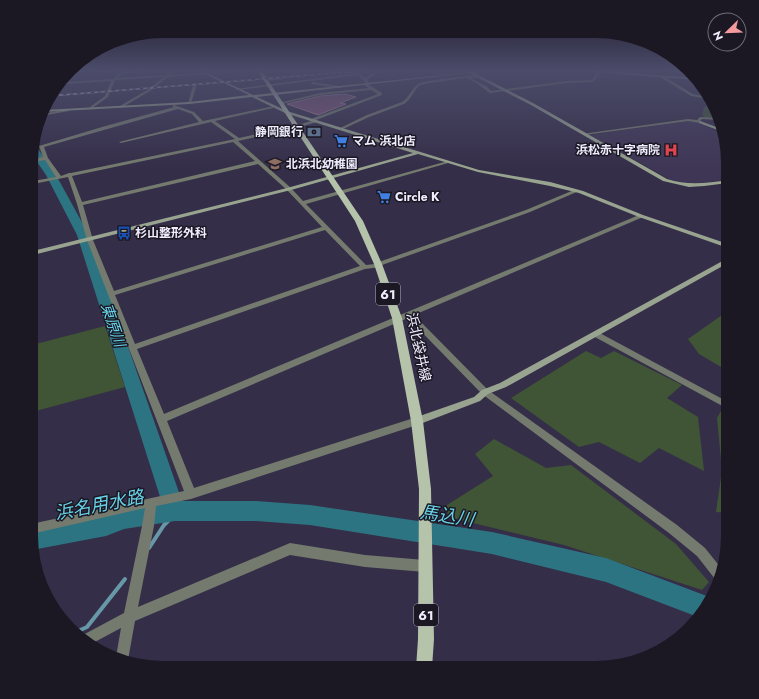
<svg xmlns="http://www.w3.org/2000/svg" width="759" height="699" font-family="Jost,'Noto Sans JP',sans-serif">
<style>
.built{fill:#3f3655}
.green{fill:#3f5535}
.lines{fill:none;stroke-linecap:round;stroke-linejoin:round}
.stream-far2{stroke:#6798a7;stroke-width:1}
.stream-far1{stroke:#6798a7;stroke-width:3}
.stream{stroke:#6798a7;stroke-width:4}
.river{fill:#2d7482;fill-rule:evenodd}
.building{fill:#7f5475;stroke:#9e8196}
.street{fill:#747b6e;fill-rule:evenodd}
.secondary{fill:#98a48f;fill-rule:evenodd}
.primary{fill:#b4c3a9;fill-rule:evenodd}
.rail-casing{stroke:#dad7e9;stroke-width:1.5}
.rail{stroke:#1b1824;stroke-width:1;stroke-dasharray:3.5;stroke-linecap:butt}
.labels{text-anchor:middle;stroke-width:3;stroke-linejoin:round;paint-order:stroke}
.far-poi-label{font-size:12px;font-weight:bold;fill:#efecfd;stroke:#1b1824;text-anchor:start}
.shield{fill:#1b1824;stroke:#afacbc;stroke-width:1}
.shield-label{font-size:13px;font-weight:bold;fill:#efecfd}
.street-label{font-size:14px;fill:#efecfd;stroke:#1b1824}
.water-label{font-size:15px;font-style:italic;fill:#67d3e9;stroke:#1b1824}
.near-water-label{font-size:18px;font-style:italic;fill:#67d3e9;stroke:#1b1824}
</style>
<rect width="100%" height="100%" fill="#352e48"/>
<!-- built -->
<path class="built" d="M688,121L696,122L723,134L728,154V179L690,185L671,180L590,135Z"/>
<!-- green -->
<g class="green">
<path d="M708,106L715,107L720,119L706,118L702,115L704,107Z"/>
<path d="M725,313L728,314V371L699,354L688,339Z"/>
<path d="M105,326L125,387L32,412V345Z"/>
<path d="M586,351L601,358L614,351L682,385L667,398L698,417L704,471L659,448L640,463L599,442L579,447L511,398Z"/>
<path d="M728,399V513L716,512L722,470L717,418Z"/>
<path d="M494,439L546,468L571,465L676,544L709,582L702,590L564,545L448,517L447,505L493,476L475,454Z"/>
</g>
<g class="lines">
<!-- stream-far2 -->
<path class="stream-far2" d="M70,71L134,72L164,70"/>
<!-- stream-far1 -->
<path class="stream-far1" d="M167,522L174,516L175,511"/>
<!-- stream -->
<g class="stream">
<path d="M149,548L164,525L168,521"/>
<path d="M76,632L87,627L125,579"/>
</g>
<!-- river -->
<path class="river" d="M33,145L36,146L56,175L89,235L182,501H256L310,505L492,532L606,558L712,598L698,617L606,582L492,554L310,525L256,521H175L124,529L106,536L32,550L31,528L106,514L124,509L162,503L77,235L46,175L33,156Z"/>
</g>
<!-- building -->
<path class="building" d="M345,94L356,97L340,103L346,104L318,115L287,104L320,96Z"/>
<g class="lines">
<!-- street -->
<g class="street">
<path d="M77,70H81L70,76L66,82L113,79L123,70H127L117,78L166,75L169,70H173L169,75L261,70L168,77L150,91L121,108L120,106L147,90L164,77L115,80L108,97L91,109L90,107L105,96L111,81L64,84L46,109H44L46,104L61,84H59L61,82H62L68,74Z"/>
<path d="M337,70L341,71L368,70L340,73Z"/>
<path d="M378,70H382L367,80L370,84L369,85L382,93V95L316,120L317,122L296,128L238,141L291,188L303,201L448,161V163L306,204L366,265L375,264L376,263L526,210L574,190L579,191L530,212L382,265L381,267L365,269L137,349L164,414L639,215H643V217L414,315L488,390L677,525L705,548L721,568L718,580L715,579L697,556L669,533L482,394L408,318L167,421L194,488L417,417L420,418L422,421L420,424L191,499L156,506L154,526L138,607L290,543L365,555L425,560L429,562L431,566L429,570L425,572L365,567L290,555L135,621L128,660L116,657L121,628L91,644L81,636L124,613L142,526L145,508L31,534V524L184,491L87,240L77,204L68,177L33,184V181L56,177L45,160L33,162V159L43,157L39,146L102,127L174,107L172,106L174,105L194,112L203,121L274,106L273,108L215,121L239,138L295,126L311,121V119L378,94L371,90L320,95L281,104L279,103L320,93L369,88L364,85V83H366L358,75L237,90L235,89L358,73L365,78ZM178,109L192,114L199,122L119,142L121,143L211,122L235,139L71,173H69L61,176L48,158L44,147ZM233,142L255,161L82,202L72,176ZM258,164L287,190L322,227L114,291L93,240L83,205ZM325,230L360,266L135,344L115,295Z"/>
<path d="M598,70H602L600,74L593,82L567,83L490,93C483,89 475,80 466,78C462,78 423,84 420,85C413,91 412,99 404,104L369,117L341,130L338,129L367,115L402,102C409,98 411,89 418,84C424,80 469,76 478,75L479,77L470,78L486,86L491,91L567,81L592,80Z"/>
<path d="M657,70H688L690,72L659,71Z"/>
<path d="M660,75H662L693,94L708,97L710,99L691,96L660,77Z"/>
<path d="M284,77L283,79L265,81L263,80Z"/>
<path d="M312,82L339,86L341,87L339,88L311,84Z"/>
<path d="M195,84L197,85L191,103L188,104L193,85Z"/>
<path d="M68,109L69,111L41,116L42,114Z"/>
<path d="M700,117L719,118L720,120L702,119L700,121L702,122L700,123L688,121L584,135L582,134L688,119L697,120Z"/>
<path d="M596,331L728,402V409L593,336L592,334Z"/>
</g>
<!-- secondary -->
<g class="secondary">
<path d="M197,70H201L253,95L490,70L474,73L533,103L667,179C688,186 707,183 728,180V183L704,186L689,187L663,181L531,105L469,73L257,97L287,111L479,170L550,182L583,191L643,215L728,244V248L639,217L579,193L550,186L478,172L418,154L291,190L33,255V251L287,188L413,153L285,113L252,97L189,104L43,112L44,110L189,102L249,95Z"/>
<path d="M581,70L697,78L698,80L583,71Z"/>
<path d="M700,121L722,129L723,132L699,123Z"/>
<path d="M728,258V263L506,387L488,394L480,401L420,424L417,425L414,424L412,421L414,418L474,397L482,390L500,383Z"/>
</g>
<!-- primary -->
<path class="primary" d="M257,70H261L363,221L382,264L402,318L423,421L431,489L434,639L432,668H416L418,639L419,489L411,421L392,318L374,264L355,221Z"/>
<!-- rail casing -->
<g class="rail-casing">
<g id="rail">
<path d="M644,70L691,72"/>
<path d="M49,96L373,70"/>
</g>
</g>
<!-- rail -->
<use href="#rail" class="rail"/>
</g>
<!-- sky -->
<linearGradient id="sky" x2="0" y2="1"><stop stop-color="#1d1928"/><stop offset="0.42" stop-color="#4b4c6a"/><stop offset="1" stop-color="#4b4c6a" stop-opacity="0"/></linearGradient>
<rect width="759" height="168" fill="url(#sky)"/>
<!-- icons -->
<defs>
<g id="bank-bare" transform="scale(1.08)"><path d="M-6-4H6V4H-6ZM0-2.3a2.3 2.3 0 1 0 0 4.6a2.3 2.3 0 1 0 0-4.6Z" fill="#5c6f8a" stroke="#1b1824" stroke-width="2.5" paint-order="stroke"/></g>
<g id="supermarket-bare" transform="scale(1.08)"><path d="M-6-5.5h2.5l.6 2H6L4.5 2H-2.5L-4.4-4H-6ZM-1.5 3.2a1.3 1.3 0 1 0 .1 0ZM3 3.2a1.3 1.3 0 1 0 .1 0Z" fill="#3f7fe0" stroke="#1b1824" stroke-width="2.5" paint-order="stroke"/></g>
<g id="hospital-bare" transform="scale(1.08)"><path d="M-5-5h3v3.5h4V-5h3V5h-3V1.5h-4V5h-3Z" fill="#e0444e" stroke="#1b1824" stroke-width="2.5" paint-order="stroke"/></g>
<g id="school-bare" transform="scale(1.08)"><path d="M0-5L7-2L0 1L-7-2ZM-4 1L0 2.5L4 1V4Q0 6-4 4Z" fill="#8d6e63" stroke="#1b1824" stroke-width="2.5" paint-order="stroke"/></g>
<g id="bus-bare" transform="scale(1.08)"><path d="M-5-6H5V4H4V6H2V4H-2V6H-4V4H-5ZM-3.5-4V0h7V-4ZM-3.5 1.2v1.5H-2V1.2ZM2 1.2v1.5H3.5V1.2Z" fill="#1a4fb4" stroke="#1b1824" stroke-width="2.5" paint-order="stroke"/></g>
</defs>
<g fill-rule="evenodd">
<use href="#bank-bare" x="314" y="132"/>
<use href="#supermarket-bare" x="341" y="141"/>
<use href="#hospital-bare" x="671" y="150"/>
<use href="#school-bare" x="275" y="164"/>
<use href="#supermarket-bare" x="384" y="197"/>
<use href="#bus-bare" x="124" y="233"/>
</g>
<g class="labels">
<!-- far-poi labels -->
<g class="far-poi-label">
<text x="303" y="136" text-anchor="end">静岡銀行</text>
<text x="352" y="145">マム 浜北店</text>
<text x="660" y="154" text-anchor="end">浜松赤十字病院</text>
<text x="286" y="168">北浜北幼稚園</text>
<text x="395" y="201">Circle K</text>
<text x="135" y="237">杉山整形外科</text>
</g>
<!-- shield labels -->
<g class="shield">
<rect x="376" y="283" width="24" height="22" rx="3"/>
<rect x="414" y="604" width="24" height="22" rx="3"/>
</g>
<g class="shield-label">
<text x="388" y="299">61</text>
<text x="426" y="620">61</text>
</g>
<!-- street labels -->
<g class="street-label">
<text transform="translate(419 347) rotate(78)" y="5">浜北袋井線</text>
</g>
<!-- water labels -->
<g class="water-label">
<text transform="translate(113 325) rotate(71)" y="5">東原川</text>
</g>
<!-- near-water labels -->
<g class="near-water-label">
<text transform="translate(99 505) rotate(-11)" y="6">浜名用水路</text>
<text transform="translate(447 516) rotate(9)" y="6">馬込川</text>
</g>
</g>
<!-- crop -->
<path d="M0 0H759V699H0ZM163 38H596A125 125 0 0 1 721 163V536A125 125 0 0 1 596 661H163A125 125 0 0 1 38 536V163A125 125 0 0 1 163 38Z" fill="#1b1824" fill-rule="evenodd"/>
<!-- north arrow -->
<g transform="translate(727 32) rotate(247)"><circle r="19" fill="#1b1824" stroke="#706d7b"/>
<path d="M0-3L7 15L0 10L-7 15Z" fill="#f59b9d"/>
<text y="-6" font-size="11" font-weight="bold" text-anchor="middle" fill="#efecfd">N</text>
</g>
</svg>
